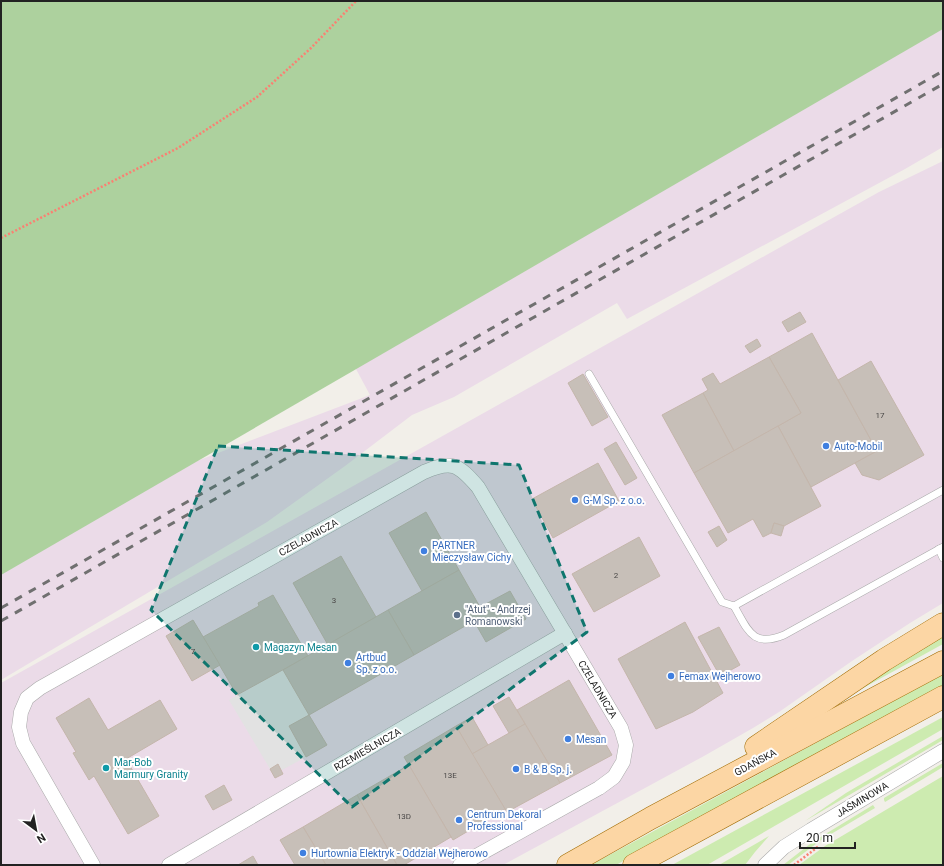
<svg xmlns="http://www.w3.org/2000/svg" width="944" height="866" font-family="Roboto,sans-serif">
<style>
.industrial{fill:#ebdbe8}
.grass{fill:#cdebb0}
.forest{fill:#add19e}
.parking{fill:#e2e2e2}
.building{fill:#c7bfb8;stroke:#c4b6ab}
.lines{fill:none;stroke-linecap:round;stroke-linejoin:round}
.lane-casing{stroke:#a9a9a9;stroke-width:8}
.street-casing{stroke:#a9a9a9;stroke-width:15}
.primary-casing{stroke:#a06b00;stroke-width:23}
.path{stroke:#fa8072;stroke-width:2.5;stroke-dasharray:2 2;stroke-linecap:butt}
.lane{stroke:#fff;stroke-width:7}
.street{stroke:#fff;stroke-width:14}
.primary{stroke:#fcd6a4;stroke-width:22}
.rail{stroke:#707070;stroke-width:3;stroke-dasharray:8 8;stroke-linecap:butt}
.marked{fill:#0f766e;fill-opacity:0.2;stroke:#0f766e;stroke-width:3;stroke-dasharray:8 5;stroke-linejoin:round}
.shop-dot{fill:#3f7fe0;stroke:#fff;stroke-width:1.5}
.service-dot{fill:#5c6f8a;stroke:#fff;stroke-width:1.5}
.culture-dot{fill:#0f9aa8;stroke:#fff;stroke-width:1.5}
.labels{text-anchor:middle;stroke-width:4;stroke-linejoin:round;paint-order:stroke}
.number-label{font-size:8px;fill:#4b4948}
.shop-label{font-size:10px;fill:#366cbe;stroke:#fff;text-anchor:start}
.street-label{font-size:10px;fill:#222;stroke:#fff}
.service-label{font-size:10px;fill:#4e5e75;stroke:#fff;text-anchor:start}
.culture-label{font-size:10px;fill:#0d838f;stroke:#fff;text-anchor:start}
</style>
<rect width="100%" height="100%" fill="#f2efe9"/>
<!-- industrial -->
<g class="industrial">
<path d="M943,3V147L905,169L627,319L617,303L454,397L412,415L345,466L267,522L1,680V571L189,464L370,395L343,345Z"/>
<path d="M943,161V603L910,623L852,661L779,712L753,728L704,756L503,865H1V683L879,192Z"/>
</g>
<!-- grass -->
<g class="grass">
<path d="M943,634V644L845,698Z"/>
<path d="M943,674V688L616,865H591Z"/>
<path d="M943,717V729L707,865H672Z"/>
<path d="M943,736V740L805,821L846,793Z"/>
<path d="M943,763V767L885,802L884,800V798Z"/>
<path d="M943,776V865H799L825,846Z"/>
<path d="M873,805L875,808L821,840L788,865H783L814,841Z"/>
<path d="M769,836L755,852L745,865H719Z"/>
</g>
<!-- forest -->
<path class="forest" d="M1,1H943V29L1,575Z"/>
<!-- parking -->
<path class="parking" d="M283,670L309,715L289,727L306,757L282,770L278,764L270,769L229,700Z"/>
<!-- building -->
<g class="building">
<path d="M800,312L806,322L788,332L782,322Z"/>
<path d="M812,333L877,451L811,487L778,426L801,413L769,357Z"/>
<path d="M757,339L761,346L750,353L745,346Z"/>
<path d="M769,357L801,413L734,451L703,393L708,390L702,379L713,373L720,384Z"/>
<path d="M871,361L924,455L879,480L862,475L855,463L877,451L838,380Z"/>
<path d="M583,374L608,417L592,426L568,383Z"/>
<path d="M703,393L734,451L694,473L662,415Z"/>
<path d="M778,426L821,506L784,526L774,523L771,533L763,537L753,519L728,533L694,473Z"/>
<path d="M616,442L637,478L625,485L604,449Z"/>
<path d="M598,463L619,501L553,538L532,499Z"/>
<path d="M426,512L459,570L422,591L389,533Z"/>
<path d="M774,523L784,526L781,536L771,533Z"/>
<path d="M719,526L727,540L717,547L708,532Z"/>
<path d="M639,537L660,576L594,612L572,574Z"/>
<path d="M341,556L376,617L328,645L293,583Z"/>
<path d="M459,570L480,607L510,591L526,619L486,642L474,621L414,655L388,610Z"/>
<path d="M273,595L308,656L237,695L203,637L259,606L258,603Z"/>
<path d="M388,610L414,655L309,715L283,670Z"/>
<path d="M193,620L220,665L192,681L166,636Z"/>
<path d="M685,622L723,693L693,712L656,729L618,659Z"/>
<path d="M719,627L740,665L720,676L698,637Z"/>
<path d="M569,680L612,755L560,783L517,710Z"/>
<path d="M509,697L525,724L509,733L493,706Z"/>
<path d="M89,698L108,730L160,700L177,729L126,759L159,816L128,834L94,776L89,780L73,753L76,752L56,718Z"/>
<path d="M309,715L327,745L306,757L289,726Z"/>
<path d="M472,717L488,745L472,754L456,726Z"/>
<path d="M525,724L560,783L507,812L472,754Z"/>
<path d="M456,726L505,809L483,822L484,824L483,825L482,823L476,827V829L475,827L453,840L404,757Z"/>
<path d="M278,764L283,774L275,778L270,769Z"/>
<path d="M409,765L451,837L404,865H397L357,795Z"/>
<path d="M224,785L232,800L213,810L205,796Z"/>
<path d="M357,795L397,865H326L303,827Z"/>
<path d="M303,827L326,865H295L280,840Z"/>
<path d="M253,856L258,865H238Z"/>
</g>
<g class="lines">
<!-- lane casing -->
<g class="lane-casing">
<g id="lane">
<path d="M589,374L722,602L734,606L943,490"/>
<path d="M939,549L943,558"/>
<path d="M734,606C748,630 752,648 784,635L943,547"/>
</g>
</g>
<!-- street casing -->
<g class="street-casing">
<g id="street">
<path d="M93,865L23,743L19,727L21,712L27,698L40,688L424,472C452,460 458,464 478,487L621,728L626,745L623,762L614,777L599,788L460,865"/>
<path d="M169,865L565,633"/>
<path d="M765,865L784,847L811,830L943,751"/>
</g>
</g>
<!-- primary casing -->
<g class="primary-casing">
<g id="primary">
<path d="M756,747L884,660L943,624"/>
<path d="M568,865L651,818L943,662"/>
<path d="M634,865L943,697"/>
</g>
</g>
<!-- path -->
<g class="path">
<path d="M1,238L178,148L257,97L311,48L356,1"/>
<path d="M794,865L819,846"/>
</g>
<!-- lane -->
<use href="#lane" class="lane"/>
<!-- street -->
<use href="#street" class="street"/>
<!-- primary -->
<use href="#primary" class="primary"/>
<!-- rail -->
<g class="rail">
<path d="M1,608L943,71"/>
<path d="M1,621L943,84"/>
</g>
</g>
<!-- marked area -->
<path class="marked" d="M218,446L519,465L587,632L352,807L151,610Z"/>
<!-- markers -->
<g class="shop-dot">
<circle cx="826" cy="446" r="4"/>
<circle cx="575" cy="500" r="4"/>
<circle cx="424" cy="551" r="4"/>
<circle cx="348" cy="663" r="4"/>
<circle cx="671" cy="676" r="4"/>
<circle cx="568" cy="739" r="4"/>
<circle cx="516" cy="769" r="4"/>
<circle cx="459" cy="820" r="4"/>
<circle cx="303" cy="853" r="4"/>
</g>
<circle class="service-dot" cx="457" cy="615" r="4"/>
<g class="culture-dot">
<circle cx="256" cy="647" r="4"/>
<circle cx="106" cy="768" r="4"/>
</g>
<g class="labels">
<!-- number labels -->
<g class="number-label">
<text x="880" y="418">17</text>
<text x="616" y="578">2</text>
<text x="334" y="603">3</text>
<text x="193" y="654">7</text>
<text x="450" y="778">13E</text>
<text x="404" y="819">13D</text>
</g>
<!-- shop labels -->
<g class="shop-label">
<text x="834" y="450">Auto-Mobil</text>
<text x="583" y="504">G-M Sp. z o.o.</text>
<text x="432" y="549">PARTNER<tspan x="432" dy="12">Mieczysław Cichy</tspan></text>
<text x="356" y="661">Artbud<tspan x="356" dy="12">Sp. z o.o.</tspan></text>
<text x="679" y="680">Femax Wejherowo</text>
<text x="576" y="743">Mesan</text>
<text x="524" y="773">B &amp; B Sp. j.</text>
<text x="467" y="818">Centrum Dekoral<tspan x="467" dy="12">Professional</tspan></text>
<text x="311" y="857">Hurtownia Elektryk - Oddział Wejherowo</text>
</g>
<!-- street labels -->
<g class="street-label">
<text transform="translate(308 537) rotate(-29)" y="4">CZELADNICZA</text>
<text transform="translate(598 689) rotate(59)" y="4">CZELADNICZA</text>
<text transform="translate(367 749) rotate(-30)" y="4">RZEMIEŚLNICZA</text>
<text transform="translate(755 762) rotate(-28)" y="4">GDAŃSKA</text>
<text transform="translate(862 799) rotate(-31)" y="4">JAŚMINOWA</text>
</g>
<!-- service labels -->
<g class="service-label">
<text x="465" y="613">"Atut" - Andrzej<tspan x="465" dy="12">Romanowski</tspan></text>
</g>
<!-- culture labels -->
<g class="culture-label">
<text x="264" y="651">Magazyn Mesan</text>
<text x="114" y="766">Mar-Bob<tspan x="114" dy="12">Marmury Granity</tspan></text>
</g>
</g>
<!-- border -->
<rect width="944" height="866" fill="none" stroke="#222222" stroke-width="4"/>
<!-- north arrow -->
<g transform="translate(36 830) rotate(148)" stroke="#ffffff" stroke-width="3" paint-order="stroke">
<path d="M0-3L7 15L0 10L-7 15Z" fill="#222222"/>
<text y="-6" font-size="11" font-weight="bold" text-anchor="middle" fill="#222222">N</text>
</g>
<!-- scale -->
<path d="M800 842v6h55v-6" fill="none" stroke="#222222" stroke-width="2"/>
<text x="806" y="842" font-size="12" fill="#222222" stroke="#ffffff" stroke-width="3" paint-order="stroke">20 m</text>
</svg>
